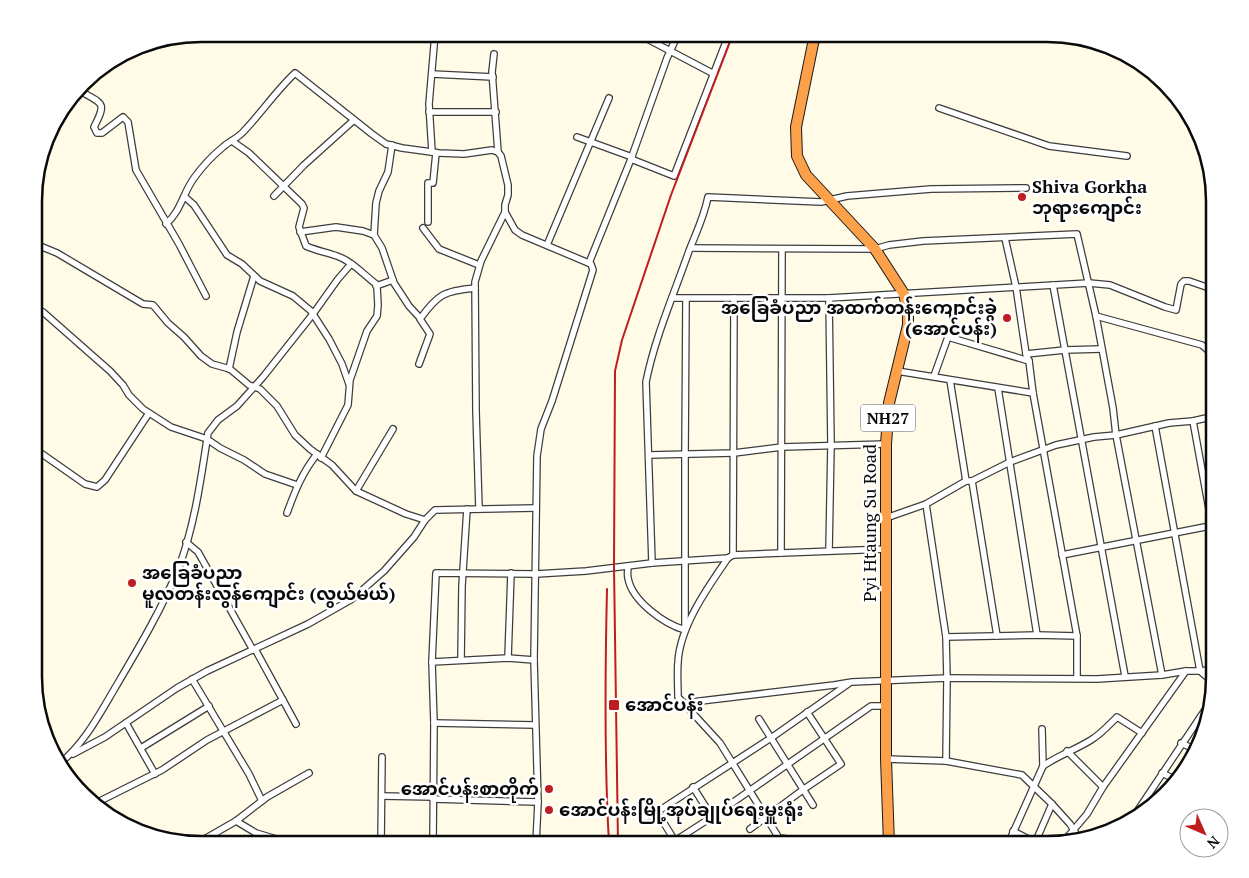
<svg xmlns="http://www.w3.org/2000/svg" width="1249" height="878" font-family="'PT Serif','Noto Sans Myanmar',serif">
<style>
.lines{fill:none;stroke-linecap:round;stroke-linejoin:round}
.street-casing{stroke:#3d3d3d;stroke-width:8}
.highway-casing{stroke:#1b1b1b;stroke-width:12}
.street{stroke:#fff;stroke-width:5.5}
.highway{stroke:#fca049;stroke-width:10}
.rail{stroke:#bf1d20;stroke-width:2}
.poi-dot{fill:#bf1d20;stroke:#fff;stroke-width:2}
.labels{text-anchor:middle;stroke-width:5;stroke-linejoin:round;paint-order:stroke}
.shield{fill:#fff;stroke:#545454;stroke-width:1}
.shield-label{font-size:16px;font-weight:bold;fill:#0a0a0a}
.poi-label{font-size:18px;font-weight:bold;fill:#0a0a0a;stroke:#fff;text-anchor:start}
.street-label{font-size:18px;fill:#0a0a0a;stroke:#fff}
.rim{fill:none;stroke:#0a0a0a;stroke-width:2.5}
</style>
<rect width="100%" height="100%" fill="#fffbe7"/>
<g class="lines">
<!-- street casing -->
<g class="street-casing">
<g id="street">
<path d="M638,34L714,74"/>
<path d="M494,54L492,72L498,152"/>
<path d="M432,74L493,77"/>
<path d="M80,91C103,104 107,102 94,127L97,133H102L123,117L128,122L136,170L179,244L206,296"/>
<path d="M939,108L1049,146L1127,156"/>
<path d="M429,112H496"/>
<path d="M577,137L632,157"/>
<path d="M232,141L249,153L302,204L304,208L299,227L306,246C317,251 326,252 337,256C352,261 364,275 376,284L377,287L378,305L377,316L367,331L350,380L348,405L321,458"/>
<path d="M432,152L429,104L435,34"/>
<path d="M631,159L667,58L678,34"/>
<path d="M274,196L304,165L354,120"/>
<path d="M185,197L194,205L227,255L242,264L260,281L293,296L311,311L329,339L342,364L349,384"/>
<path d="M428,222V183H433L436,153"/>
<path d="M166,224C181,211 183,193 194,178C202,167 212,156 223,147C230,141 238,138 244,131C262,112 276,91 295,73L372,134L386,144L402,148L439,153L464,154L492,150L498,152L501,156L508,185V195L505,205V212L515,230L522,235L591,264L593,270L552,401L541,429L537,456L534,660L538,802L536,844"/>
<path d="M423,228L439,249L479,265"/>
<path d="M300,232L336,227L363,231L374,235L382,248L394,283L409,306L420,318"/>
<path d="M374,235L376,203L379,191L388,172L392,145"/>
<path d="M1005,238L1016,287L1026,354L1029,361L1033,393L1077,636V678"/>
<path d="M35,244L57,253L143,304L153,305L168,323L184,337L201,356L212,364L230,369L249,385L260,389L277,406L295,435L310,449L332,465L356,491L406,514L425,520"/>
<path d="M547,245L609,98"/>
<path d="M691,248L875,249L889,245L923,241L1077,234L1096,316L1113,408L1116,435L1162,675"/>
<path d="M35,256L41,247"/>
<path d="M589,263L631,159L674,176L729,34"/>
<path d="M1053,285L1125,676"/>
<path d="M376,286L393,280"/>
<path d="M672,298H829L1089,283L1110,285L1165,307L1176,310L1181,284L1184,281H1189L1215,290"/>
<path d="M35,308L43,312L110,371L123,385L129,395L143,409L171,427L207,439L220,448L244,460L265,474L297,485"/>
<path d="M1096,316L1202,345L1211,353L1215,354"/>
<path d="M1026,354L1065,350L1101,349"/>
<path d="M419,364L430,334L420,319C438,294 444,291 475,288"/>
<path d="M229,369L237,332L254,276"/>
<path d="M897,371L1033,393"/>
<path d="M934,376L948,337L1029,361"/>
<path d="M950,380L966,481"/>
<path d="M998,388L1037,635"/>
<path d="M1193,421L1215,542"/>
<path d="M1155,426L1200,671L1215,684"/>
<path d="M35,449L85,484L97,487L105,480L149,413"/>
<path d="M649,455L734,453L782,447L886,444"/>
<path d="M972,481L997,636"/>
<path d="M356,491L393,429"/>
<path d="M926,504L946,637L947,678L946,761"/>
<path d="M479,509L476,411L475,282L481,261L505,212"/>
<path d="M287,513C295,491 302,473 317,454"/>
<path d="M886,518L926,504L966,481H972L1010,462L1056,445L1094,437L1116,435L1169,423L1193,421L1215,416"/>
<path d="M186,542L198,552L253,650"/>
<path d="M829,551L831,445L829,298"/>
<path d="M781,553L782,249"/>
<path d="M733,555L734,298"/>
<path d="M1062,555L1215,525"/>
<path d="M728,558C708,587 680,626 678,662C677,674 678,686 678,697L720,743L779,838L831,844"/>
<path d="M652,563L646,382C655,337 674,294 689,251C696,233 704,217 708,197L821,202L847,196L931,189L1026,188"/>
<path d="M628,566C628,570 627,574 628,578C632,601 664,624 685,630V454L686,299"/>
<path d="M946,637L1037,635L1077,636"/>
<path d="M255,649L296,724"/>
<path d="M508,658L511,573"/>
<path d="M461,660L462,586L467,509"/>
<path d="M432,662L436,573L536,574L586,571L652,563L728,558L733,555L887,549"/>
<path d="M192,679L249,774L262,801"/>
<path d="M684,703L834,685L852,682L947,678L1097,679L1162,675L1186,671H1200L1215,669"/>
<path d="M759,719L813,805"/>
<path d="M126,723L155,774"/>
<path d="M434,723L535,725"/>
<path d="M1181,743L1196,750"/>
<path d="M141,748L209,706"/>
<path d="M1067,751L1103,787"/>
<path d="M73,754L105,737L177,688L207,671L308,624L352,599L384,571L414,537L425,520L435,510L536,508"/>
<path d="M886,759L946,761L1022,775L1052,804L1070,824L1078,837"/>
<path d="M59,764C84,744 99,715 115,688C138,649 162,609 179,567C195,524 201,478 208,433L218,420L237,406L263,377L313,314L338,279L351,264"/>
<path d="M1043,766C1059,755 1075,750 1091,740C1101,734 1109,725 1117,717L1142,733"/>
<path d="M1162,773L1178,781"/>
<path d="M693,787L712,817"/>
<path d="M382,796L433,797"/>
<path d="M433,799L538,802"/>
<path d="M94,804L162,770L207,740L283,700"/>
<path d="M657,812L675,841"/>
<path d="M646,817L657,812L771,738L848,684"/>
<path d="M1132,819L1213,698"/>
<path d="M236,821L256,833L293,844"/>
<path d="M750,829L804,789L841,764L807,712"/>
<path d="M1013,831L1038,844"/>
<path d="M1065,840L1087,814L1103,787L1186,671"/>
<path d="M1035,843L1052,804"/>
<path d="M196,844L236,821L267,797L309,773"/>
<path d="M381,844L382,757"/>
<path d="M433,844L434,723L432,662L508,658L534,660"/>
<path d="M670,844L712,817L871,706H887"/>
<path d="M1008,844L1043,766L1042,729"/>
</g>
</g>
<!-- highway casing -->
<g class="highway-casing">
<path id="highway" d="M815,34L796,127L797,156L806,175L875,249L904,294L908,311V325L889,403L886,444V759L889,844"/>
</g>
<!-- street -->
<use href="#street" class="street"/>
<!-- highway -->
<use href="#highway" class="highway"/>
<!-- rail -->
<g class="rail">
<path d="M607,589C605,674 604,758 609,843"/>
<path d="M618,844L614,567L615,371L622,340L671,195L733,34"/>
</g>
</g>
<!-- markers -->
<g class="poi-dot">
<circle cx="1022" cy="197" r="5"/>
<circle cx="1007" cy="318" r="5"/>
<circle cx="132" cy="583" r="5"/>
<rect x="608" y="699" width="12" height="12" rx="2.5"/>
<circle cx="549" cy="789" r="5"/>
<circle cx="549" cy="810" r="5"/>
</g>
<g class="labels">
<!-- shield labels -->
<rect class="shield" x="860.5" y="404.5" width="55" height="27" rx="4"/>
<g class="shield-label">
<text x="888" y="424">NH27</text>
</g>
<!-- poi labels -->
<g class="poi-label">
<text x="1032" y="193">Shiva Gorkha<tspan x="1032" dy="21">ဘုရားကျောင်း</tspan></text>
<text x="997" y="314" text-anchor="end">အခြေခံပညာ အထက်တန်းကျောင်းခွဲ<tspan x="997" dy="21">(အောင်ပန်း)</tspan></text>
<text x="142" y="579">အခြေခံပညာ<tspan x="142" dy="21">မူလတန်းလွန်ကျောင်း (လွယ်မယ်)</tspan></text>
<text x="625" y="711">အောင်ပန်း</text>
<text x="539" y="795" text-anchor="end">အောင်ပန်းစာတိုက်</text>
<text x="559" y="816">အောင်ပန်းမြို့အုပ်ချုပ်ရေးမှူးရုံး</text>
</g>
<!-- street labels -->
<g class="street-label">
<text transform="translate(870 523) rotate(-90)" y="6">Pyi Htaung Su Road</text>
</g>
</g>
<!-- crop -->
<path d="M0 0H1249V878H0ZM201 42H1047A159 159 0 0 1 1206 201V677A159 159 0 0 1 1047 836H201A159 159 0 0 1 42 677V201A159 159 0 0 1 201 42Z" fill="#fff" fill-rule="evenodd"/>
<path class="rim" d="M201 42H1047A159 159 0 0 1 1206 201V677A159 159 0 0 1 1047 836H201A159 159 0 0 1 42 677V201A159 159 0 0 1 201 42Z"/>
<!-- north arrow -->
<g transform="translate(1204 833) rotate(135)"><circle r="24" fill="#ffffff" stroke="#9d9d9d"/>
<path d="M0-4L9 19L0 12L-9 19Z" fill="#bf1d20"/>
<text y="-8" font-size="14" font-weight="bold" text-anchor="middle" fill="#0a0a0a">N</text>
</g>
</svg>
